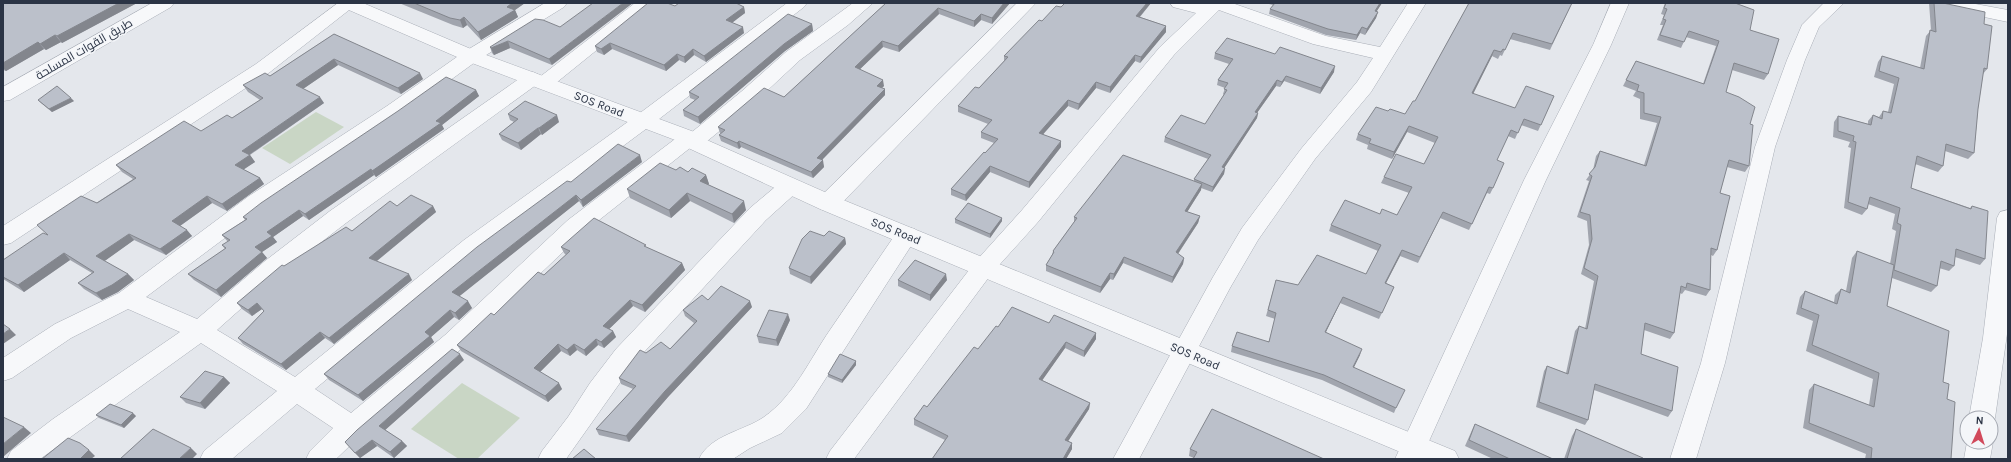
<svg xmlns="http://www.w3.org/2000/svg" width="2011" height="462" font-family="Karla,Cairo,sans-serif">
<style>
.green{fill:#c9d6c5}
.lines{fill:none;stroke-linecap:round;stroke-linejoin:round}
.minor-casing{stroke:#a9aeb7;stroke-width:1}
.tertiary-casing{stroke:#a9aeb7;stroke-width:1}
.minor{fill:#f7f8fa;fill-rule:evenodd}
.tertiary{fill:#f7f8fa;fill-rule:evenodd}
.wall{fill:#a1a5ae}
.shaded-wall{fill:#83868d}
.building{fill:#bbc0ca;stroke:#83868d}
.labels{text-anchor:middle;stroke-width:3;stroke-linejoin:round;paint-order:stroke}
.street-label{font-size:12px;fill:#2b3445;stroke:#f4f6f9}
</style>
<rect width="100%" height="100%" fill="#e4e7ec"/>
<!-- green -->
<g class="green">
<path d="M316,112L344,127L290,164L262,148Z"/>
<path d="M462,383L520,418L477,459H459L411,429Z"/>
</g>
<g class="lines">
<!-- minor casing -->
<g class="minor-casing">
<g id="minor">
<path d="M338,3H358L270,72L11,243L3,245V226L256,64Z"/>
<path d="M545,3H567L564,7L478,60L401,116L265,208L146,297L197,319L265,261L330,211L526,74L533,72L541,76L635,3H655L551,87L544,89L536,85L346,223L281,273L217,330L295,377L464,240L636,116L787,3H807L804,7L650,126L480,252L315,389L351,413L445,335L568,220L683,133L692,132L742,91L786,52L853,3H873L848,25L800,60L756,101L700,147L690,148L584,232L461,349L361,435L336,459H306L310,451L333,428L297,404L232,459H200L204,451L277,391L201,343L40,459H7L11,451L53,419L180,332L128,309L71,338L12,378L3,381V358L55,324L119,293L249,196L387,106L464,52Z"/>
<path d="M1017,3H1036L836,209L828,211L820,209L817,203L820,197Z"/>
<path d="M1170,3H1232L1326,36L1380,47L1408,3H1426L1371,92L1315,159L1258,240L1230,288L1139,459H1113L1213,277L1242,228L1301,149L1357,82L1373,58L1313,44L1219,10L1174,55L1038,222L992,273L854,459H826L830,451L976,261L1022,210L1160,47L1196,13L1173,7Z"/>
<path d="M1611,3H1629L1611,45L1546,180L1421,459H1395L1524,180L1593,45Z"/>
<path d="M1824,3H1844L1819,27L1805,60L1775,147L1725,363L1696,459H1670L1701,363L1755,147L1787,60L1802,25Z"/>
<path d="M1934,3H1970L2008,10V22L1937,7Z"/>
<path d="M789,179L797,182L800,187L797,192L766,220L634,363L566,459H538L542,451L568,417L590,383L616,349L750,208L781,182Z"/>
<path d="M2008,210V327L1995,418L1991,426V418H1969L1983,338L1997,218L2000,212Z"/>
<path d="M907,227L915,229L918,235L806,409L782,433L750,448L733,459H699C710,435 744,431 764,417C794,396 810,359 830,330C853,296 876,263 899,229Z"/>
<path d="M1991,438L1993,442L1990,459H1964L1967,442H1991Z"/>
</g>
</g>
<!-- tertiary casing -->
<g class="tertiary-casing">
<g id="tertiary">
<path d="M152,3H174L171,7L10,100L3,101V87Z"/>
<path d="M339,3H363L478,52L697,133L700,137L836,197L1455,451L1459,459H1417L820,209L686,147L683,143L464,60L342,7Z"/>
</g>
</g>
<!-- minor -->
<use href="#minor" class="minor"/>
<!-- tertiary -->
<use href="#tertiary" class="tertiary"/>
</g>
<!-- wall -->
<g class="wall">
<path d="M3,3H137L62,43L61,42L46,50L44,49L6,71L3,70Z"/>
<path d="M399,3H525L515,10L518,17L481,40L467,25L463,28L453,25Z"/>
<path d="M886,3H1010L992,24L981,20L974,27L939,14L899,52L883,47L860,69L884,86L882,88L885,95L822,160L824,167L813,178L741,147L739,149L721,141L719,135L721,133H720L718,127L784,97Z"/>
<path d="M1065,3H1151L1140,17L1166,26V32L1140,63L1135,61L1110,93L1096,88L1078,110L1068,106L1043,134L1061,147L1029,188L990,172L966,201L951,195V189L985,153L994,143L981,138V132L988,124L958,112V106L979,88L1004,61V56L1042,21L1061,7Z"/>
<path d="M1269,3H1382L1376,12H1378L1376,18L1365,35L1360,33L1356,40L1326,35L1269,14L1270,9L1273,5L1269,4Z"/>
<path d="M1469,3H1572L1550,50L1510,39L1502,56L1500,55L1498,59L1492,56L1473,94L1515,108L1554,96L1538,131L1521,125L1515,139L1508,136L1497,160L1493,188L1490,194L1487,193L1469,230L1440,218L1418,263L1400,256L1386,283L1394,287L1379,319L1340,303L1326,332L1360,355L1354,367L1396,408L1394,413L1322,380L1231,352L1232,346L1269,341L1275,319L1266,316L1276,280L1298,285L1366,274L1378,251L1329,231L1331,225L1380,214L1397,215L1409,193L1381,183L1384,177L1424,164L1435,143L1407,132L1392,159L1367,149L1368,145L1356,140L1358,134L1388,111L1405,114L1415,101Z"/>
<path d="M1665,3H1735L1750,30L1768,74L1764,80L1732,70L1726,92L1750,124L1749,166L1745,172L1727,167L1720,193L1717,250L1713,256L1711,255L1710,290L1706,296L1685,290L1682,294L1680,293L1674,333L1670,339L1644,330L1641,354L1672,411L1668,417L1594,390L1588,420L1585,425L1536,407L1544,371L1547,366L1566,373L1575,331L1579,326L1585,329L1594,281L1581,274L1589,245L1587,221L1577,217L1589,181L1586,180L1593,170L1596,156L1600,151L1644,165L1657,123L1640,119V99L1633,96L1636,91L1623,86L1636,61L1703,84L1716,46L1686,37L1681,48L1657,40L1663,25H1660L1664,15L1661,14Z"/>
<path d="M1929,3H1943L1984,24L1987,69L1983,74L1978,109L1974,153L1968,159L1945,151L1943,166L1938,172L1915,164L1911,188L1970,208L1972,206L1985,259L1980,265L1955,257L1954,266L1949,271L1939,268L1937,286L1931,292L1892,278L1887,306L1943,382L1947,399L1951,459H1865L1866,454L1803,428L1809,390L1814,384L1869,405L1873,379L1806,351L1813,321L1796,314L1800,297L1805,291L1834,302L1835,295L1841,289L1846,291L1852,258L1857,251L1890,264L1896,231L1892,229L1895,214L1868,204L1867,209L1862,215L1844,208L1851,148L1848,147L1850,142L1833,137L1834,122L1838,116L1868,124V121L1873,115L1879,117L1883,111L1888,112L1894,84L1874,77L1878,62L1882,56L1920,68L1926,36L1931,30Z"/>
<path d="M675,6L744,7L745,13L732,22L744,33L706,62L694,55L685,63L679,60L666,71L612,49L604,55L597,52L595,46Z"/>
<path d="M812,24L813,31L785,51L700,124L684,116L683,110L695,100L690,98L689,92Z"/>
<path d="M560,27L552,65L510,48L494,55L492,53L490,47Z"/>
<path d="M334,34L423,79L401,94L338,65L303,89L324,103L250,155L255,162L243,169L260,178L264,184L227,211L212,203L180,226L192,236L166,255L134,240L104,261L128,274L134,280L118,292L102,300L84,289L78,283L92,273L70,260L24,292L3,279V260L47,235L133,179L122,172L116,165L201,131L232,118L260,100L248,92L243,85L270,76Z"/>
<path d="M1215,53L1275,54L1334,72L1320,94L1284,81L1280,87L1276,86L1257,113H1258L1257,118L1224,168H1225L1224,174L1212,192L1201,188V190L1187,212L1200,216L1198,223L1178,254L1184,258L1183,264L1172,283L1123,263L1113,280L1110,279L1100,293L1046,271V265L1052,255L1053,251L1074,222V217L1194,181V179L1208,159L1164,142L1165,137L1205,124L1224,95L1223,94L1225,88L1217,85L1218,80L1229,64L1214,59Z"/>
<path d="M476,90L479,96L442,125L444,129L376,177L374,175L309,220L303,216L273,237L277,242L262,252L267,258L221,297L194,280L188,274L225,249L222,245L228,242L222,235L245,220L243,217Z"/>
<path d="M38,100L74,101L52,112L41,103Z"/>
<path d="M508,114L559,122L542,135L541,134L521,150L502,140L499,134L514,122L510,120Z"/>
<path d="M642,162L583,207L579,201L459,296L472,308L459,320L454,317L431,337L434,342L363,401L329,380L324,374L571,182Z"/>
<path d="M688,172L706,175L709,184H708L746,210L734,223L690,201L671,218L630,198L627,189Z"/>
<path d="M397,206H433L436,212L377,261L412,280L334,344L325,338L286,370L243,344L238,338L264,311L262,309L252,316L242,309L237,303L284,266L352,231Z"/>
<path d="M1002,218V221L990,238L955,223V219Z"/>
<path d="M845,238L846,244L811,284L790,274L789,268Z"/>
<path d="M561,247H646L682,263L685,270L645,312L633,306L609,329L613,331L616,337L604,348L598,345L586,356L577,350L570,356L561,351L540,372L562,389L548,402L461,351L457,345L494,315L544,275L566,255L564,253Z"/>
<path d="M898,280H947L930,301L898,286Z"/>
<path d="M708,300L752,307L668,397L629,442L599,435L596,429L633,389L621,384L619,378L646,353L670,349L694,323L685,316L683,310Z"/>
<path d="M790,320L778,346L759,343L757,336Z"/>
<path d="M1049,323L1096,333V339L1084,357L1065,348L1042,380L1090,403L1089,409L1068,441L1072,443V449L1066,459H932L945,440L914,425V419L927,407L998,327Z"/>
<path d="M464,360L385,430L402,441L407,446L394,458L377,446L360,458L345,442Z"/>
<path d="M856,361V365L842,383L828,377V374Z"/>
<path d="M224,377L230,383L205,409L186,403L180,397Z"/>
<path d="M96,415L136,416L124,428L99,418Z"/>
<path d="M1475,424L1553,459H1493L1465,446L1472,430Z"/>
<path d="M1576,429L1643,459H1564L1572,436Z"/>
<path d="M1190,449L1324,459L1194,458L1189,456Z"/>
</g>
<!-- shaded-wall -->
<g class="shaded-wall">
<path d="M119,3H137L62,43L57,36Z"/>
<path d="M512,3H525L515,10L518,17L481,40L478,32Z"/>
<path d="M623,3H633L552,65L549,59Z"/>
<path d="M1004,3H1010L992,24V18Z"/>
<path d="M1147,3H1151L1136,21V16Z"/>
<path d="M1380,3H1382L1373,17L1375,11Z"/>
<path d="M744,7L745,13L728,26L726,20Z"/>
<path d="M938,8L939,14L899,52L898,46Z"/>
<path d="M1378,12L1376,18L1365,35L1367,29Z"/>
<path d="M981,14V20L974,27V21Z"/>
<path d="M464,17L467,25L463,28L460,20Z"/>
<path d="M812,24L813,31L785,51L700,124L698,117L784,44Z"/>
<path d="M1166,26V32L1140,63L1141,57Z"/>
<path d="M743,27L744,33L706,62L704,56Z"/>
<path d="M1362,27L1360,33L1356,40L1357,35Z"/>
<path d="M55,35L61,42L46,50L40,44Z"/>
<path d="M508,41L510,48L494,55L491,48Z"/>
<path d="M882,41L883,47L856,73L855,67Z"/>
<path d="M38,42L44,49L6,71L3,68V63Z"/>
<path d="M610,43L612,49L604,55L601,49Z"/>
<path d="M693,49L694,55L685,63L684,57Z"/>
<path d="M1494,50L1492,56L1470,100L1472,93Z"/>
<path d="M677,54L679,60L666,71L664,65Z"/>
<path d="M1135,55V61L1110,93V87Z"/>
<path d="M334,59L338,65L300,91L296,85Z"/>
<path d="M1335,66L1334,72L1320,94L1321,88Z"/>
<path d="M420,73L423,79L401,94L398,88Z"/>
<path d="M1286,76L1284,81L1280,87L1282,82Z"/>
<path d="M883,80L884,86L877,92V86Z"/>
<path d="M1277,80L1276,86L1254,117L1255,112Z"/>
<path d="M1096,82V88L1078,110L1079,104Z"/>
<path d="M885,89V95L818,164L817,158Z"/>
<path d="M476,90L479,96L442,125L444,129L376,177L372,171L436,121Z"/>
<path d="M320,97L324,103L246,157L242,151Z"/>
<path d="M71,98L74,101L52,112L49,109Z"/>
<path d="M1068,100V106L1039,139V133Z"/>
<path d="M1258,113L1257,118L1221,173L1222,167Z"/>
<path d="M557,115L559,122L542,135L539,128Z"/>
<path d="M1409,126L1407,132L1392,159L1394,152Z"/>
<path d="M538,128L541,134L521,150L518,143Z"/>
<path d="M739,141L741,147L739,149L737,143Z"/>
<path d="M1061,141V147L1029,188V182Z"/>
<path d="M250,155L255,162L240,172L235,165Z"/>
<path d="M640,155L642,162L583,207L581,200Z"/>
<path d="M823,160L824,167L813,178L811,172Z"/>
<path d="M990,166V172L966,201L965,195Z"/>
<path d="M1225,168L1224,174L1212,192L1213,187Z"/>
<path d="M371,169L374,175L309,220L305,214Z"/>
<path d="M706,175L709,184L703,189L700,181Z"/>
<path d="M260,178L264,184L227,211L222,204Z"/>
<path d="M1202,184L1201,190L1184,217L1185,211Z"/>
<path d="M687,193L690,201L671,218L669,210Z"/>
<path d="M576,195L579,201L456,299L452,292Z"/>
<path d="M207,196L212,203L177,228L172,221Z"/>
<path d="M744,201L746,210L734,223L732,214Z"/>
<path d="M433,206L436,212L373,264L369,258Z"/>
<path d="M299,210L303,216L273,237L277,242L262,252L267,258L221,297L216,290L267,232Z"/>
<path d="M1200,216L1198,223L1175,258L1176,252Z"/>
<path d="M1002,218V221L990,238V234Z"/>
<path d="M187,230L192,236L166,255L160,249Z"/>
<path d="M129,234L134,240L102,263L96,256Z"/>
<path d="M845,238L846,244L811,284L810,277Z"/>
<path d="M1402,250L1400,256L1383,289L1385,283Z"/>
<path d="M64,253L70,260L24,292L18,285Z"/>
<path d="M1124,257L1123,263L1113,280L1114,274Z"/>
<path d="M1184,258L1183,264L1172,283L1173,277Z"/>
<path d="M682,263L685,270L645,312L642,305Z"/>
<path d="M1110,273V279L1100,293L1101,287Z"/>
<path d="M128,274L134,280L118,292L102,300L96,293Z"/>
<path d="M409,274L412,280L334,344L329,338Z"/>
<path d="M946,274L947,280L930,301V295Z"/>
<path d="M1343,297L1340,303L1323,338L1325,332Z"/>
<path d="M630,300L633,306L606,332L603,326Z"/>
<path d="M468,301L472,308L459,320L455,313Z"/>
<path d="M750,301L752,307L668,397L629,442L626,436L665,391Z"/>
<path d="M257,303L262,309L252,316L248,310Z"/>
<path d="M450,310L454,317L431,337L434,342L363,401L358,395L425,332Z"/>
<path d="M788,314L790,320L778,346L776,340Z"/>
<path d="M10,329L16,335L3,344V334Z"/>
<path d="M613,331L616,337L604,348L601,342Z"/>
<path d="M320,332L325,338L286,370L281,364Z"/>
<path d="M1096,333V339L1084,357V351Z"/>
<path d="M596,339L598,345L586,356L584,350Z"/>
<path d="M1066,342L1065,348L1039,385V379Z"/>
<path d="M558,344L561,351L538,374L534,368Z"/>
<path d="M574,344L577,350L570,356L567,350Z"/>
<path d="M1362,349L1360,355L1351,373L1353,367Z"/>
<path d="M460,354L464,360L384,431L379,426Z"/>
<path d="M856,361V365L842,383V380Z"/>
<path d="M224,377L230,383L205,409L200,403Z"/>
<path d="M559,383L562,389L548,402L545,396Z"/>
<path d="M1090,403L1089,409L1065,446V440Z"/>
<path d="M133,413L136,416L124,428L121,425Z"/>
<path d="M24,427L31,433L3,457V444Z"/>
<path d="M372,440L377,446L360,458L355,453Z"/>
<path d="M402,441L407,446L394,458L390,452Z"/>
<path d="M1072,443V449L1066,459H1063Z"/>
<path d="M191,448L197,454L192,459H179Z"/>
<path d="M89,450L95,456L91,459H80Z"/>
</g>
<!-- building -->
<g class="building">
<path d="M3,3H119L57,36L55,35L40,44L38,42L3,63Z"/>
<path d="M414,3H512L507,7L515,10L478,32L464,17L460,20L450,18Z"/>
<path d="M593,3H623L549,59L508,41L491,48L490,47L535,19L543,20L560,27Z"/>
<path d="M648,3H667L675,6L679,3H736L744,7L726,20L743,27L704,56L693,49L684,57L677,54L664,65L610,43L601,49L595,46Z"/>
<path d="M886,3H1004L992,18L981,14L974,21L938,8L898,46L882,41L855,67L883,80L877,86L885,89L817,158L823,160L811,172L739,141L737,143L719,135L725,130L718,127L764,88L784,97Z"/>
<path d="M1065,3H1147L1136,16L1166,26L1141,57L1135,55L1110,87L1096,82L1079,104L1068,100L1039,133L1061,141L1029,182L990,166L965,195L951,189L984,152L985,153L998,139L981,132L992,120L958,106L975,87L979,88L1008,57L1004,56L1039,20L1042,21L1056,6L1061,7Z"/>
<path d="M1275,3H1380L1375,11L1378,12L1367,29L1362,27L1357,35L1328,29L1270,9Z"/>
<path d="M1469,3H1572L1552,44L1513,33L1505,50L1503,49L1501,52L1494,50L1472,93L1515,108L1526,86L1554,96L1541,125L1524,119L1518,133L1511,130L1497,160L1504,163L1493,188L1489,187L1472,224L1443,212L1420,257L1402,250L1385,283L1394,287L1382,313L1343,297L1325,332L1362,349L1353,367L1405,390L1396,408L1324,375L1232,346L1237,332L1269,342L1276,313L1268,310L1276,280L1298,285L1317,255L1366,274L1381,245L1331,225L1345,200L1380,214L1382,209L1397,215L1412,187L1384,177L1396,154L1424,164L1438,137L1409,126L1394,152L1369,143L1371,139L1358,134L1376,107L1388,111L1390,109L1405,114L1413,101H1415Z"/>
<path d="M1666,3H1735L1754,10L1750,30L1779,39L1768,74L1734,63L1726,92L1739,97L1755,107L1750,124L1753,125L1749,166L1729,160L1720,193L1730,196L1717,250L1711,248L1710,290L1687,283L1686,288L1681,286L1674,333L1645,323L1641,354L1678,367L1672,411L1595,384L1588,420L1539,402L1547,366L1568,374L1579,326L1587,329L1598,276L1584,268L1592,239L1590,215L1580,212L1592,176L1589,174L1595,167L1600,151L1646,166L1661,117L1644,113V93L1637,91L1639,85L1626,80L1636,61L1704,84L1719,41L1689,31L1684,42L1660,35L1666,20L1663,19L1667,9L1664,8Z"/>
<path d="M1934,3H1943L1985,12L1984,24L1992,26L1987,69L1984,68L1978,109L1974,153L1946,144L1943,166L1917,156L1911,188L1971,209L1972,206L1988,211L1985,259L1956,249L1954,266L1941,261L1937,286L1894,270L1901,225L1897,223L1900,208L1870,197L1867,209L1848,202L1856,142L1853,141L1854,136L1838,131V116L1871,125L1873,115L1882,119L1883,111L1891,113L1899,78L1879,71L1882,56L1924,69L1930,30L1936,32Z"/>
<path d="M788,14L812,24L784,44L698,117L683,110L699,97L689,92Z"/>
<path d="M334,34L420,73L398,88L334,59L296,85L320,97L242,151L250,155L235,165L260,178L222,204L207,196L172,221L187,230L160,249L129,234L96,256L128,274L112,285L96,293L78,283L94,272L64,253L18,285L3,277V260L43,233L48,235L37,225L81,196L97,203L136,178L116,165L184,121L201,131L227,115L232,118L263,98L243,85L265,73L270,76Z"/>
<path d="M1227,38L1275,54L1280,47L1335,66L1321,88L1286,76L1282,82L1277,80L1255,112L1258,113L1222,167L1225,168L1213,187L1194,179L1211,155L1165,137L1181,115L1205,124L1227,90L1224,89L1228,83L1218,80L1233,59L1215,53Z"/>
<path d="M446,77L476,90L436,121L441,123L372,171L371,169L305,214L299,210L267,232L272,236L255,247L262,252L216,290L188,274L226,248L222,245L230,240L222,235L247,219L243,217L261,203L398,111Z"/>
<path d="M57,86L71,98L49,109L38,100Z"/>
<path d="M525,101L557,115L539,128H538L518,143L499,134L518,119L508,114Z"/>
<path d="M618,144L640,155L581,200L576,195L452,292L468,301L455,313L450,310L425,332L430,336L358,395L324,374L477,247L567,181L571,182Z"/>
<path d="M1123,155L1202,184L1185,211L1200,216L1176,252L1184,258L1173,277L1124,257L1114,274L1110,273L1101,287L1046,265L1054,252L1053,251L1077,218L1074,217Z"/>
<path d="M660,163L676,170L680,167L688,172L692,168L706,175L700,181L744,201L732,214L687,193L669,210L627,189Z"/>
<path d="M411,195L433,206L369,258L409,274L329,338L320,332L281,364L238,338L264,311L257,303L248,310L237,303L282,265L284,266L346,227L352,231L390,201L397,206Z"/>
<path d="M968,203L1002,218L990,234L955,219Z"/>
<path d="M594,218L646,245L644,246L682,263L642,305L630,300L603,326L613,331L601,342L596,339L584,350L574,344L567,350L558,344L534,368L559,383L545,396L457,345L491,313L494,315L538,272L544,275L570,251L561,247Z"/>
<path d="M810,231L824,236L829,231L845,238L810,277L789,268L802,239Z"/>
<path d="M1857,251L1894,265L1887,306L1949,331L1943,382L1949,384L1947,399L1955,402L1951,459H1871L1872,448L1809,423L1814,384L1874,407L1879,373L1812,345L1819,315L1801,308L1805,291L1837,304L1841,289L1850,293Z"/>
<path d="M915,260L946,274L930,295L898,280Z"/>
<path d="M721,286L750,301L665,391L626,436L596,429L636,386L619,378L640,350L646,353L661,342L670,349L697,321L683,310L702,295L708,300Z"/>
<path d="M1012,307L1049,323L1054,315L1096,333L1084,351L1066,342L1039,379L1090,403L1065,440L1072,443L1063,459H932L948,436L914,419L924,405L927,407L974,347L978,349L996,326L998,327Z"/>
<path d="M769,310L788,314L776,340L757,336Z"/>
<path d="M3,324L10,329L3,334Z"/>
<path d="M452,349L460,354L379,426L402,441L390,452L372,440L355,453L345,442L357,430Z"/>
<path d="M840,354L856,361L842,380L828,374Z"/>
<path d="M205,371L224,377L200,403L180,397Z"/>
<path d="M110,404L133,413L121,425L96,415Z"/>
<path d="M1212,409L1324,459H1193L1197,452L1190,449Z"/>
<path d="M3,417L24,427L3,444Z"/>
<path d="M1475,424L1553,459H1510L1469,440Z"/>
<path d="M153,429L191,448L179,459H120Z"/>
<path d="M1576,429L1643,458V459H1567Z"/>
<path d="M68,438L80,443L89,450L80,459H42Z"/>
<path d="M584,449L596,459H572Z"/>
</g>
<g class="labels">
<!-- street labels -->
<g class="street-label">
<text transform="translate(84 49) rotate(-30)" y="4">طريق القوات المسلحة</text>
<text transform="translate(599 104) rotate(21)" y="4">SOS Road</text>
<text transform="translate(896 231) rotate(22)" y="4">SOS Road</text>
<text transform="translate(1195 356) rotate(23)" y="4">SOS Road</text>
</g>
</g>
<!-- border -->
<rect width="2011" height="462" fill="none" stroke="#2b3445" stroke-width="8"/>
<!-- north arrow -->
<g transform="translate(1979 430) rotate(4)"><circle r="19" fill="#f4f6f9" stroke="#a4a8b1"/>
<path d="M0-3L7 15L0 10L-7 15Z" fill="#d1495b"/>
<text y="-6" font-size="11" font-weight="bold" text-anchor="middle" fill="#2b3445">N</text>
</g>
</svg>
